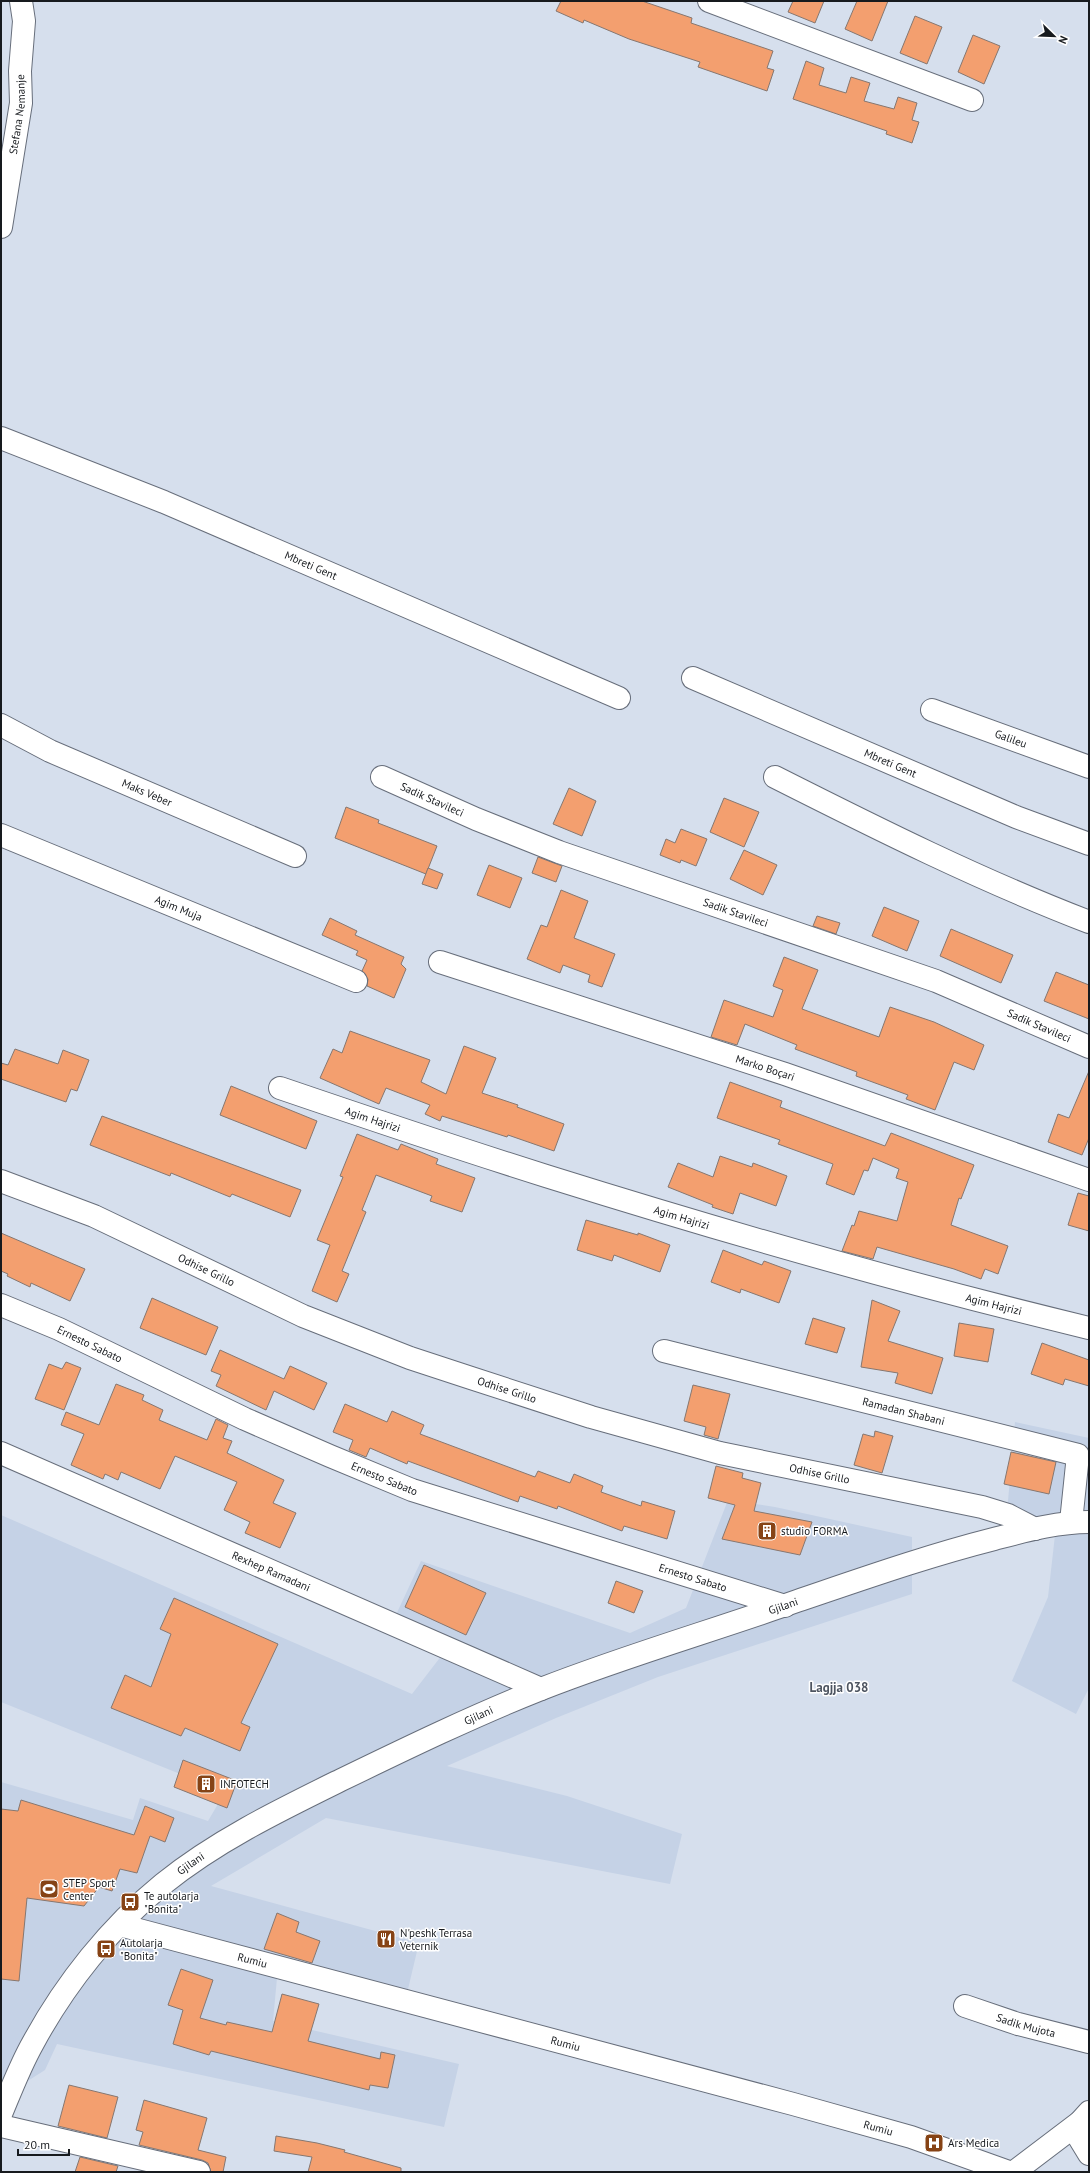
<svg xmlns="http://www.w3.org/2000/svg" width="1090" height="2173" font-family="'PT Sans',sans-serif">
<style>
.built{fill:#c5d2e6}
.building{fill:#f39f6f;stroke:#867770}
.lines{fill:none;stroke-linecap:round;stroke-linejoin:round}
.minor-casing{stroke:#676e7b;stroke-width:24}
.major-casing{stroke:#676e7b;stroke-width:24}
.minor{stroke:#fff;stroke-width:22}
.major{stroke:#fff;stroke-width:22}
.labels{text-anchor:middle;stroke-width:3;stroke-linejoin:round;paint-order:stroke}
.street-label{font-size:11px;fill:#171a1e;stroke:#fff}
.poi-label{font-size:11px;fill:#171a1e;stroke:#fff;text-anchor:start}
.quarter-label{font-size:13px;font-weight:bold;fill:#4d5460;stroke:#fff}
</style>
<rect width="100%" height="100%" fill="#d6dfed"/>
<!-- built -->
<g class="built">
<path d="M1015,1422L1089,1438V1688L1076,1714L1012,1681L1048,1597L1055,1535L1004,1546Z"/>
<path d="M728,1500L775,1507L912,1537V1594L658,1677L556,1718L447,1766L567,1796L682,1834L670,1884L326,1818L211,1886L419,1943L403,2010L277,1978L273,2021L459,2064L444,2127L57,2044L45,2070L1,2098V1782L133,1820L140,1798L208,1821L225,1792L1,1702V1515L412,1694L442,1655L388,1632L421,1561L630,1633L686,1608Z"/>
</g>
<!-- building -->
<g class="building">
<path d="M561,1H642L692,18L691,23L773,51L767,68L774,70L767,91L698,67L700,62L629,39L584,20L583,23L556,11Z"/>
<path d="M793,1H824L815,23L788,12Z"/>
<path d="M857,1H888L872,41L845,29Z"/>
<path d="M915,16L942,27L927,64L900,53Z"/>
<path d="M973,35L1000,46L984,84L958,72Z"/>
<path d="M806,61L824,68L819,85L846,93L851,77L870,83L864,101L894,109L898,97L917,103L912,120L919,122L912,143L886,134L887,131L793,99Z"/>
<path d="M569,788L596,801L582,836L553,824Z"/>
<path d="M724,798L759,812L744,847L710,832Z"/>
<path d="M346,807L379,820L378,823L437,846L426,874L335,838Z"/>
<path d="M681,829L707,839L696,866L681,860L680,863L660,855L666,839L675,843Z"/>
<path d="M744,850L777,865L763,895L730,879Z"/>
<path d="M538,857L562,866L556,882L532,873Z"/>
<path d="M489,865L522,878L510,908L477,895Z"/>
<path d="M428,868L443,874L437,889L422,884Z"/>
<path d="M561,890L588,901L574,938L615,954L602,987L588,982L590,975L563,965L560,973L527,959L541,925L547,927Z"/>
<path d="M884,907L919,921L907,951L872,936Z"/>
<path d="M817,916L840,923L836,934L813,926Z"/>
<path d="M330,918L357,931L355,935L404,957L401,964L406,969L394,998L367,986L368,979L362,971L367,960L356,955L358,951L322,935Z"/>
<path d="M951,929L1013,955L1001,983L940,956Z"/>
<path d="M784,957L818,970L802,1009L879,1037L890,1007L934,1022L984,1045L974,1070L954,1062L935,1110L906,1099L908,1095L856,1076L857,1072L795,1049L797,1045L745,1024L737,1045L711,1037L724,1000L773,1017L783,990L773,986Z"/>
<path d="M1056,972L1089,985V1019L1044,1001Z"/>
<path d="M350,1031L430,1060L421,1082L446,1094L464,1046L496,1058L482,1093L518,1105L517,1107L564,1124L554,1151L508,1135L507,1137L442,1116L440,1121L425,1114L430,1105L386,1088L379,1104L320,1078L333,1049L342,1053Z"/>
<path d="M15,1049L58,1064L63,1050L89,1060L77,1091L71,1089L66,1102L1,1079V1063L8,1065Z"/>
<path d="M1089,1071V1138L1082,1155L1048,1142L1058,1114L1069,1118Z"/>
<path d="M730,1082L782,1101L780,1107L885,1146L891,1133L974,1165L961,1199L959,1198L951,1225L1008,1246L998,1274L985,1269L981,1279L954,1269L877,1247L873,1259L842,1251L852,1225L854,1226L859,1211L897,1221L908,1182L896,1178L899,1169L873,1158L868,1171L864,1170L854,1195L826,1184L833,1164L778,1144L780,1140L717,1118Z"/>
<path d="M231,1086L317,1121L306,1149L220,1115Z"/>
<path d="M102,1116L301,1190L290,1217L232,1194L230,1197L171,1173L170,1176L90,1145Z"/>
<path d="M357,1134L398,1150L401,1144L438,1159L436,1164L475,1178L462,1212L430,1201L432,1196L376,1175L362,1210L366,1212L342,1271L349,1274L337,1302L312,1291L330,1245L317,1240L343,1177L340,1176Z"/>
<path d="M720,1156L752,1167L753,1163L787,1176L776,1206L740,1193L733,1214L712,1207L713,1205L668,1187L678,1163L713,1177Z"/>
<path d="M1078,1193L1089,1196V1231L1068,1225Z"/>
<path d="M586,1220L638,1235V1233L670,1245L660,1272L614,1255L612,1261L577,1250Z"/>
<path d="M1,1233L85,1269L70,1301L31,1283L30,1287L7,1276L8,1274L1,1271Z"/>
<path d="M723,1250L762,1265L764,1261L791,1271L779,1303L741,1289L740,1293L711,1282Z"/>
<path d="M152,1298L218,1327L206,1355L140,1328Z"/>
<path d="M872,1300L900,1311L888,1341L943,1358L932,1394L895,1383L898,1373L861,1367Z"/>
<path d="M813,1318L845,1328L837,1353L805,1344Z"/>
<path d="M959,1323L994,1329L988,1362L954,1356Z"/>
<path d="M1042,1343L1089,1360V1386L1065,1379L1063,1385L1031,1374Z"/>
<path d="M220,1350L284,1379L290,1366L327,1383L314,1410L274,1391L266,1410L216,1386L221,1375L211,1371Z"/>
<path d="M66,1362L81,1368L64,1410L35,1399L49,1364L62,1369Z"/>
<path d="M116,1384L144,1395L142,1400L163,1410L159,1420L207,1440L216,1419L228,1425L223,1438L232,1441L227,1453L284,1480L273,1503L296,1513L280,1548L245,1533L250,1522L224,1510L237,1482L175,1456L160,1489L121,1472L118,1480L105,1474L103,1479L71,1465L84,1434L61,1425L66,1412L99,1425Z"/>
<path d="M693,1385L730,1394L718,1439L704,1435L706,1427L684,1421Z"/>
<path d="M345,1404L387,1422L392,1411L424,1425L420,1434L535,1477L538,1471L570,1483L574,1474L603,1486L601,1492L641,1506L642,1501L675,1511L667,1539L624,1526L622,1531L558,1506L557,1509L520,1496L518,1502L408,1461L407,1464L370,1448L366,1457L349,1450L353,1440L333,1432Z"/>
<path d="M875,1431L893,1436L882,1473L854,1465L863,1434L874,1437Z"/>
<path d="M1011,1452L1056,1462L1049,1494L1004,1484Z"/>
<path d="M716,1466L743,1473L742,1478L761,1483L754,1511L812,1522L800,1555L722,1539L735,1505L708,1498Z"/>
<path d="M424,1565L486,1593L466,1635L405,1607Z"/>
<path d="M616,1581L643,1591L634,1613L608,1603Z"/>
<path d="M174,1598L278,1644L241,1723L250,1727L240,1751L185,1728L181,1736L111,1708L125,1675L151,1687L171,1634L160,1629Z"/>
<path d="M183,1760L237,1781L227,1808L174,1787Z"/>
<path d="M21,1800L134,1835L145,1806L174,1818L165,1842L150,1836L137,1873L120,1869L112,1891L99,1887L84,1906L27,1898L19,1981L1,1979V1809L18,1811Z"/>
<path d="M277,1913L299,1922L296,1932L320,1941L312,1963L264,1949Z"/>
<path d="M181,1969L213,1980L200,2018L226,2025L227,2022L272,2032L282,1994L319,2004L308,2041L380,2059L381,2052L395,2055L388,2088L370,2085L369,2090L211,2051L209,2055L173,2044L183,2010L168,2005Z"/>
<path d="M69,2085L118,2097L107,2138L58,2126Z"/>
<path d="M144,2100L207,2118L198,2150L226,2157L223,2172H211L208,2163L202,2160L139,2145L143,2132L136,2130Z"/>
<path d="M276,2136L317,2143L345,2150L344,2152L401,2168V2172H308L312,2157L274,2151Z"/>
<path d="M80,2157L118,2166L116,2172H75Z"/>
</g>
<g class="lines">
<!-- minor casing -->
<g class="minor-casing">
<g id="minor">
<path d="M709,1L972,100"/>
<path id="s1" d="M1,227L21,103L20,71L24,21L21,1"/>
<path id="s2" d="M1,438L164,502L619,698"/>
<path id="s3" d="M693,678L1016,817L1089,844"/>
<path id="s4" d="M932,710L1089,767"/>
<path id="s5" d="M1,725L50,751L295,856"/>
<path id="s6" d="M382,777L476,819L559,852L936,981L1089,1047"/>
<path d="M775,777C878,829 980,880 1089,922"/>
<path id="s7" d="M1,835L356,981"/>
<path id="s8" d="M440,962L785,1074L1089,1180"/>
<path id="s9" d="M280,1088C368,1118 457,1148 546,1176C725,1232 906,1284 1089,1328"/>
<path id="s10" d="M1,1181L94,1216L303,1316L410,1358L471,1378L591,1417L720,1453L982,1507L1008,1515L1035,1529"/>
<path id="s11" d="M1,1305L59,1329L245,1419L330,1456L412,1490L785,1606"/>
<path id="s12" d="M664,1351L1078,1455L1071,1522"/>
<path id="s13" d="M1,1453L541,1689"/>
<path id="s14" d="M120,1925L793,2104L911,2137L1009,2172"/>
<path id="s15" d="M965,2006L1018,2024L1089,2042"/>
<path d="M1080,2122L1078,2136L1089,2154"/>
<path d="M1,2126L199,2172"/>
<path d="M1014,2172L1080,2122L1089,2112"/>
</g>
</g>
<!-- major casing -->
<g class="major-casing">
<g id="major">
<path id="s16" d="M1,2114C11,2090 20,2066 33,2043C65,1984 110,1927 163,1884C216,1841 280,1810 341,1780C407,1748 473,1716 541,1689C625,1656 712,1631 797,1601C862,1579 927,1556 994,1539C1025,1531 1057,1522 1089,1522"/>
</g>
</g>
<!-- minor -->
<use href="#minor" class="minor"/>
<!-- major -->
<use href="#major" class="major"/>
</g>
<!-- icons -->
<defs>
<g id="building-square" transform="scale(1)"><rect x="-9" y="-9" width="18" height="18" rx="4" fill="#864315" stroke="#fff"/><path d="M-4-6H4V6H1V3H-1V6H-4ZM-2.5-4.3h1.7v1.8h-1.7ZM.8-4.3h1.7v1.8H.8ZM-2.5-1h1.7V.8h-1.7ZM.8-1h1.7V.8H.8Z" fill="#fff"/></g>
<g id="stadium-square" transform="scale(1)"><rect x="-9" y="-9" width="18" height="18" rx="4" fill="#864315" stroke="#fff"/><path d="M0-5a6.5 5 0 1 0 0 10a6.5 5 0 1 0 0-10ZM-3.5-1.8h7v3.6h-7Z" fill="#fff"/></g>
<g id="bus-square" transform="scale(1)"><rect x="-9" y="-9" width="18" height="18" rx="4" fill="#864315" stroke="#fff"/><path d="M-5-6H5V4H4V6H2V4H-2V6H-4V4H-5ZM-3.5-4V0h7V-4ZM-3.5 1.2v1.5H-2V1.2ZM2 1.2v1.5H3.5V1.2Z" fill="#fff"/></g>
<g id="restaurant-square" transform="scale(1)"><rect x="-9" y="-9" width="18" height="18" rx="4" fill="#864315" stroke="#fff"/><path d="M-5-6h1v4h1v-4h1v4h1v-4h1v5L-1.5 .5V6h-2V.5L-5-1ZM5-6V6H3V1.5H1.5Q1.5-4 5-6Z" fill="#fff"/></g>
<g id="hospital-square" transform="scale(1)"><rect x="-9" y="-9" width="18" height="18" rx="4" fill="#864315" stroke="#fff"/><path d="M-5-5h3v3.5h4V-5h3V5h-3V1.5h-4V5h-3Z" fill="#fff"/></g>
</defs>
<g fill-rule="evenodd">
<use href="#building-square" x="767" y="1531"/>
<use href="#building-square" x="206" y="1784"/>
<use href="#stadium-square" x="49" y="1889"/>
<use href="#bus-square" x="130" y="1902"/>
<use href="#restaurant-square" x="386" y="1939"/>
<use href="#bus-square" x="106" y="1949"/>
<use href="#hospital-square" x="934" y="2143"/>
</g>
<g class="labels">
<!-- street labels -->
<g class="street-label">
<text dy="4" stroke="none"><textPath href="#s1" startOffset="114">Stefana Nemanje</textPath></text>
<text dy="4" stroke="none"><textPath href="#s2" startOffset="335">Mbreti Gent</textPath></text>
<text dy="4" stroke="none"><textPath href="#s4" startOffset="84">Galileu</textPath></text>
<text dy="4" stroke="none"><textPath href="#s3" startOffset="215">Mbreti Gent</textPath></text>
<text dy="4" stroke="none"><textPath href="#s5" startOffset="161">Maks Veber</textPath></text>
<text dy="4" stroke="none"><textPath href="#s6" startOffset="55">Sadik Stavileci</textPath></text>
<text dy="4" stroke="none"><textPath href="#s7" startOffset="192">Agim Muja</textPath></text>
<text dy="4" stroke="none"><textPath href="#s6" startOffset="379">Sadik Stavileci</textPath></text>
<text dy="4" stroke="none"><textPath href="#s6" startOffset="703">Sadik Stavileci</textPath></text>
<text dy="4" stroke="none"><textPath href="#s8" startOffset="342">Marko Boçari</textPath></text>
<text dy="4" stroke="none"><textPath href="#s9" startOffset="98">Agim Hajrizi</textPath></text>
<text dy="4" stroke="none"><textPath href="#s9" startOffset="422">Agim Hajrizi</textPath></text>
<text dy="4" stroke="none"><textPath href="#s10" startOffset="224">Odhise Grillo</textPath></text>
<text dy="4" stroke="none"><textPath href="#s9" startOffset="746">Agim Hajrizi</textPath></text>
<text dy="4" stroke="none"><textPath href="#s11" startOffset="97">Ernesto Sabato</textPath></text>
<text dy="4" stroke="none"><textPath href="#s10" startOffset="548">Odhise Grillo</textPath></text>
<text dy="4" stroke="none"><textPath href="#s12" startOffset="247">Ramadan Shabani</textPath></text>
<text dy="4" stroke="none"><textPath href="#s10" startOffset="872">Odhise Grillo</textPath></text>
<text dy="4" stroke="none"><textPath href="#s11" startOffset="421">Ernesto Sabato</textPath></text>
<text dy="4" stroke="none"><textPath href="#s13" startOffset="295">Rexhep Ramadani</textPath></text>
<text dy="4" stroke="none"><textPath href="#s11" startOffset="745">Ernesto Sabato</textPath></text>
<text dy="4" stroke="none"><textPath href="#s16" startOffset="967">Gjilani</textPath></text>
<text dy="4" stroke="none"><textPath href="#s16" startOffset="643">Gjilani</textPath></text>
<text dy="4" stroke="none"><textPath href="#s16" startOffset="319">Gjilani</textPath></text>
<text dy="4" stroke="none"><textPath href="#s14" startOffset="137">Rumiu</textPath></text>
<text dy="4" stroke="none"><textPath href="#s15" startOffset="64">Sadik Mujota</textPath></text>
<text dy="4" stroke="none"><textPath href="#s14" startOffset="461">Rumiu</textPath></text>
<text dy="4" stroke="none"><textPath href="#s14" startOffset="785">Rumiu</textPath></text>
</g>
<!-- poi labels -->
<g class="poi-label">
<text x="781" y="1535">studio FORMA</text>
<text x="220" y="1788">INFOTECH</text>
<text x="63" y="1887">STEP Sport<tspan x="63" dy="13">Center</tspan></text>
<text x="144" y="1900">Te autolarja<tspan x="144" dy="13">"Bonita"</tspan></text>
<text x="400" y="1937">N'peshk Terrasa<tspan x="400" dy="13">Veternik</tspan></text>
<text x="120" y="1947">Autolarja<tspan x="120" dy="13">"Bonita"</tspan></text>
<text x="948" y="2147">Ars Medica</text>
</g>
<!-- quarter labels -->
<g class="quarter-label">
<text x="839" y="1692">Lagjja 038</text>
</g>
</g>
<!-- border -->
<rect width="1090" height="2173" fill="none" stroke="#171a1e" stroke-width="4"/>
<!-- north arrow -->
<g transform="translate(1054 36) rotate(113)" stroke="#ffffff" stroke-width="3" paint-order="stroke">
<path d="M0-3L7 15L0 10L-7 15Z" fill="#171a1e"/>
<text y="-6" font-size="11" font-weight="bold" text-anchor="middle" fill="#171a1e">N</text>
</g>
<!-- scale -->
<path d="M18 2149v6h51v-6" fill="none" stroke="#171a1e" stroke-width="2"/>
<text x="24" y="2149" font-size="12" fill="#171a1e" stroke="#ffffff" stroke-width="3" paint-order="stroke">20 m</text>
</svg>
